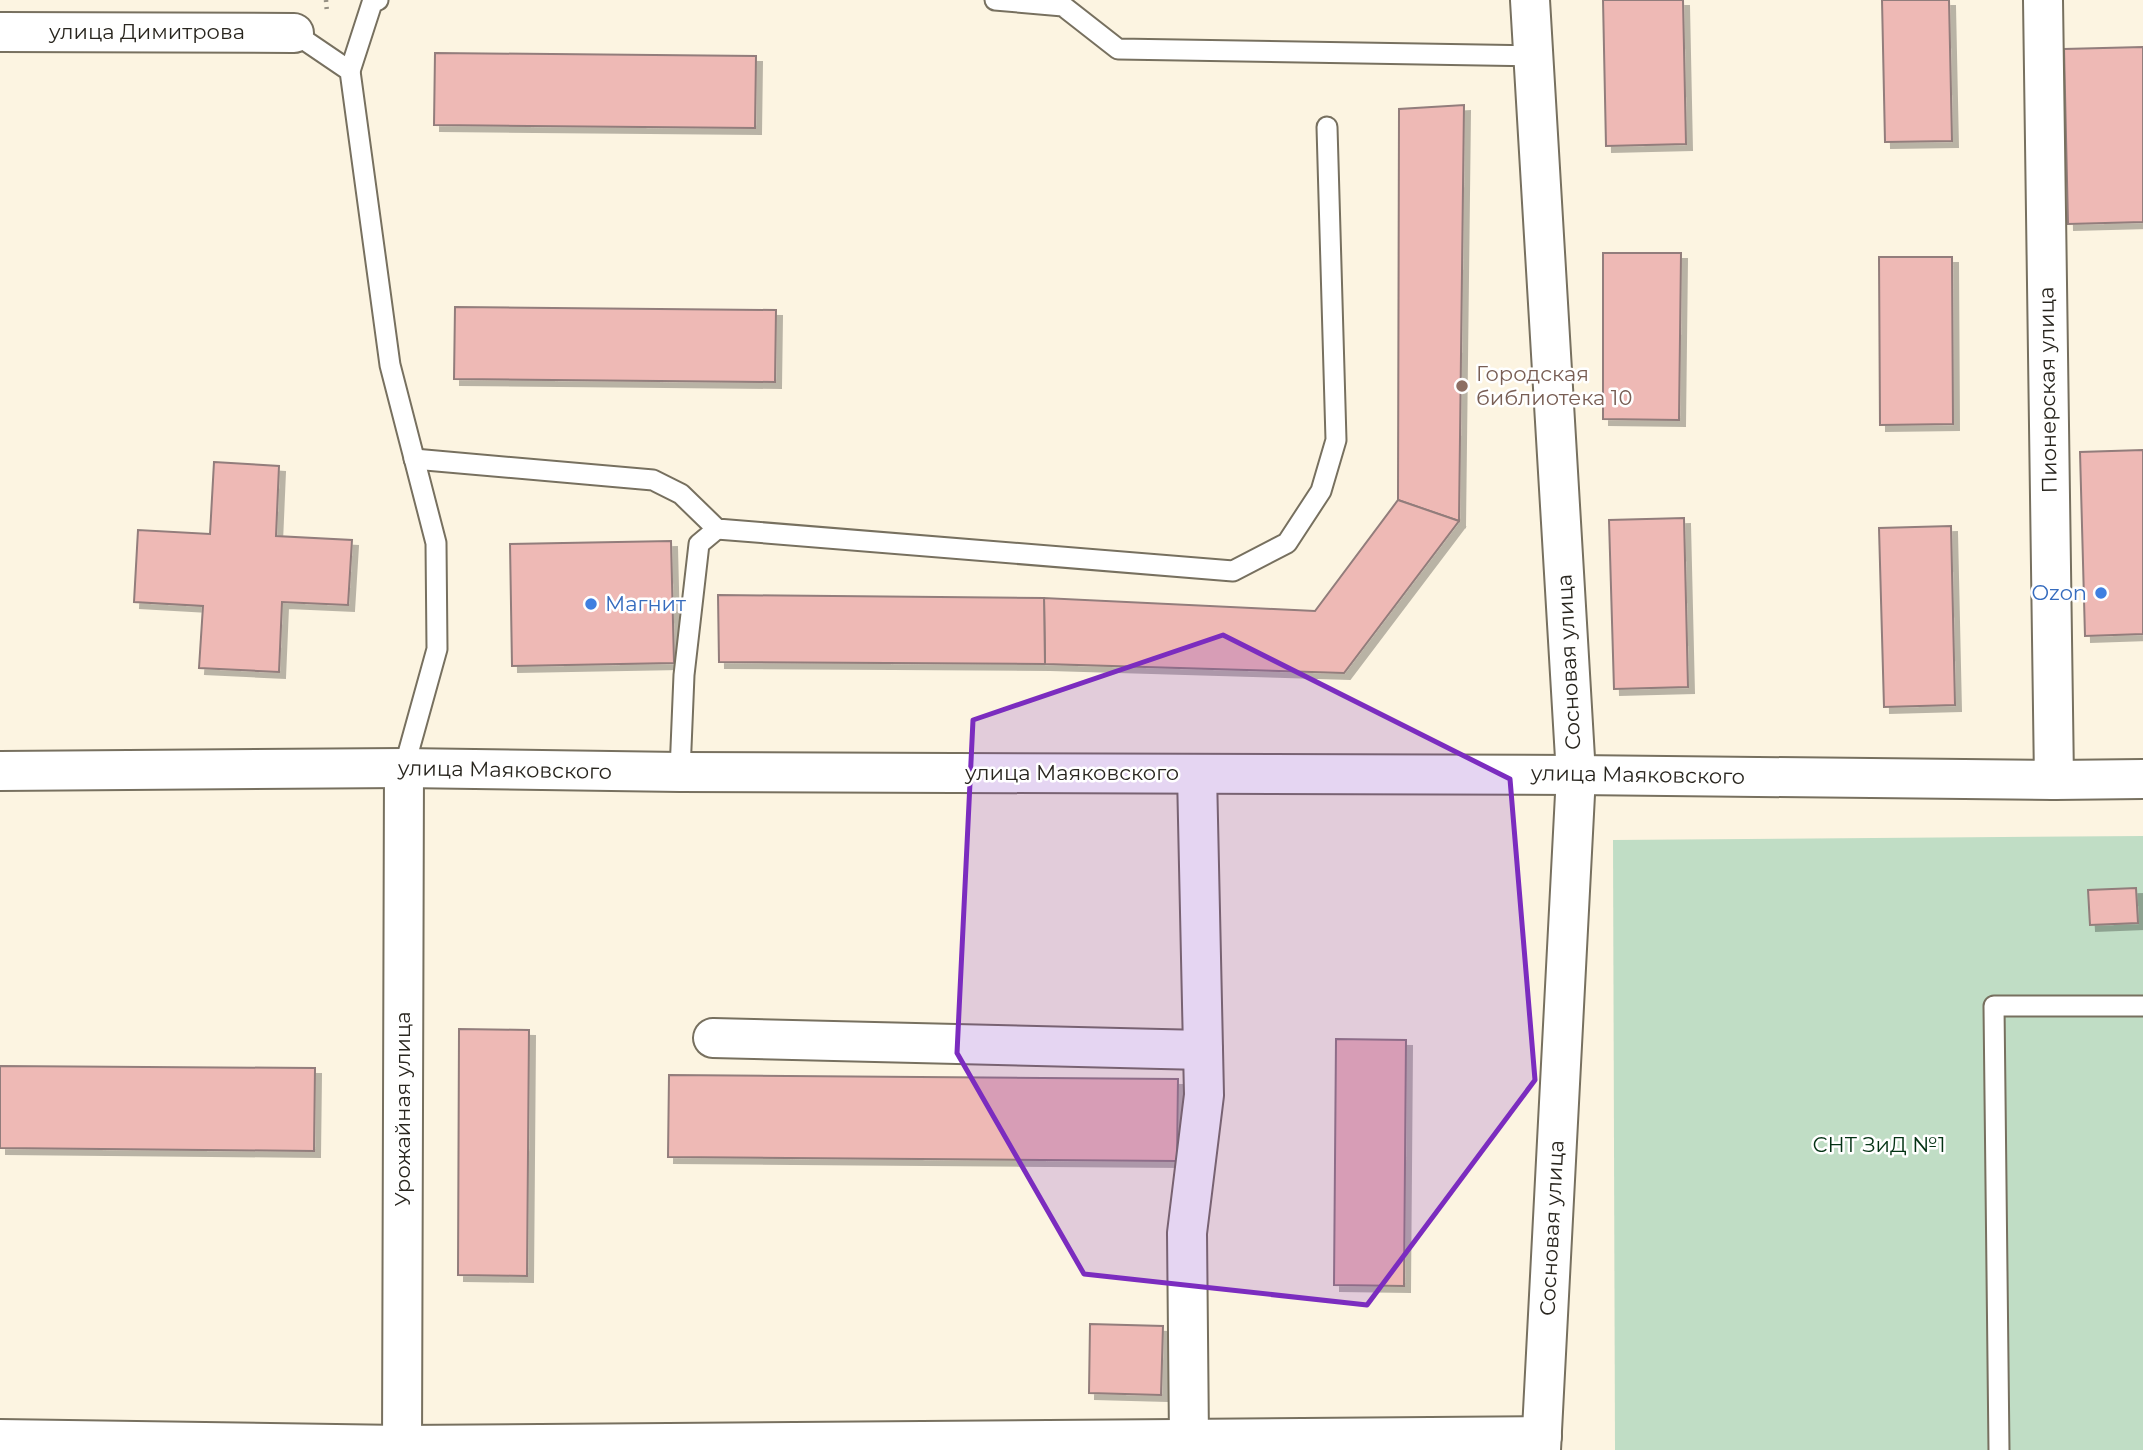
<svg xmlns="http://www.w3.org/2000/svg" width="2143" height="1450" font-family="Montserrat,sans-serif">
<style>
.green{fill:#c0ddc5}
.building{fill:#eeb9b5;stroke:#927d7b;stroke-width:2;filter:url(#shadow)}
.lines{fill:none;stroke-linecap:round;stroke-linejoin:round}
.service-casing{stroke:#77705f;stroke-width:23}
.minor-casing{stroke:#77705f;stroke-width:42}
.tertiary-casing{stroke:#77705f;stroke-width:42}
.path{stroke:#958f82;stroke-width:4.5;stroke-dasharray:2 5;stroke-linecap:butt}
.service{stroke:#fff;stroke-width:19}
.minor{stroke:#fff;stroke-width:38}
.tertiary{stroke:#fff;stroke-width:38}
.marked{fill:#7b2cbf;fill-opacity:0.2;stroke:#7b2cbf;stroke-width:5;stroke-linejoin:round}
.education-dot{fill:#8d6e63;stroke:#fff;stroke-width:2.5}
.shop-dot{fill:#3f7fe0;stroke:#fff;stroke-width:2.5}
.labels{text-anchor:middle;stroke-width:5;stroke-linejoin:round;paint-order:stroke}
.street-label{font-size:21px;fill:#29261f;stroke:#fff}
.education-label{font-size:21px;fill:#785e54;stroke:#fff;text-anchor:start}
.shop-label{font-size:21px;fill:#366cbe;stroke:#fff;text-anchor:end}
.park-label{font-size:21px;fill:#043314;stroke:#fff}
</style>
<defs>
<filter id="shadow"><feDropShadow dx="6" dy="6" stdDeviation="0" flood-color="#0004"/></filter>
</defs>
<rect width="100%" height="100%" fill="#fcf4e1"/>
<!-- green -->
<path class="green" d="M2143,836V1450H1615L1613,840Z"/>
<!-- building -->
<g class="building">
<path d="M1603,0H1683L1686,144L1606,146Z"/>
<path d="M1882,0H1949L1952,141L1885,142Z"/>
<path d="M2143,47V222L2068,224L2064,49Z"/>
<path d="M435,53L756,56L755,128L434,125Z"/>
<path d="M1464,105L1459,521L1398,500L1399,109Z"/>
<path d="M1603,253H1681L1679,420L1603,419Z"/>
<path d="M1879,257H1952L1953,424L1880,425Z"/>
<path d="M455,307L776,310L775,382L454,379Z"/>
<path d="M2143,450V634L2085,636L2080,452Z"/>
<path d="M214,462L279,466L276,536L352,540L348,605L282,602L279,672L199,668L203,606L134,602L138,530L210,534Z"/>
<path d="M1398,500L1459,521L1344,673L1045,664L1044,598L1315,611Z"/>
<path d="M1684,518L1688,687L1614,689L1609,520Z"/>
<path d="M1951,526L1955,705L1884,707L1879,528Z"/>
<path d="M671,541L674,663L512,666L510,544Z"/>
<path d="M718,595L1044,598L1045,664L719,662Z"/>
<path d="M2136,888L2138,923L2090,925L2088,890Z"/>
<path d="M459,1029L529,1030L527,1276L458,1275Z"/>
<path d="M1336,1039L1406,1040L1404,1286L1334,1285Z"/>
<path d="M0,1066L315,1068L314,1151L0,1148Z"/>
<path d="M669,1075L1178,1079L1177,1161L668,1157Z"/>
<path d="M1090,1324L1163,1326L1161,1395L1089,1393Z"/>
</g>
<g class="lines">
<!-- service casing -->
<g class="service-casing">
<g id="service">
<path d="M995,0L1063,6L1118,49L1534,56"/>
<path d="M294,33L350,71L390,365L436,543L437,649L404,768"/>
<path d="M350,71L372,3L378,0"/>
<path d="M414,459L653,480L681,494L717,529L1233,571L1287,543L1321,491L1336,440L1327,127"/>
<path d="M680,772L684,675L699,544L717,529"/>
<path d="M1999,1450L1994,1006H2143"/>
</g>
</g>
<!-- minor casing -->
<g class="minor-casing">
<g id="minor">
<path d="M1530,0L1576,775L1541,1450"/>
<path d="M0,32L294,33"/>
<path d="M2054,780L2143,779"/>
<path d="M713,1038L1203,1050"/>
<path d="M1189,1438L1187,1233L1204,1095L1197,774"/>
<path d="M0,1439L401,1445L1542,1436"/>
<path d="M402,1450L404,768"/>
</g>
</g>
<!-- tertiary casing -->
<g class="tertiary-casing">
<path id="tertiary" d="M0,771L404,768L680,772L1576,775L2054,780L2043,0"/>
</g>
<!-- path -->
<path class="path" d="M326,0L327,13"/>
<!-- service -->
<use href="#service" class="service"/>
<!-- minor -->
<use href="#minor" class="minor"/>
<!-- tertiary -->
<use href="#tertiary" class="tertiary"/>
</g>
<!-- marked area -->
<path class="marked" d="M1223,635L1510,779L1535,1080L1367,1305L1084,1274L957,1053L973,720Z"/>
<!-- markers -->
<circle class="education-dot" cx="1462" cy="386" r="7"/>
<g class="shop-dot">
<circle cx="2101" cy="593" r="7"/>
<circle cx="591" cy="604" r="7"/>
</g>
<g class="labels">
<!-- street labels -->
<g class="street-label">
<text x="147" y="39">улица Димитрова</text>
<text transform="translate(2048 390) rotate(-91)" y="7">Пионерская улица</text>
<text transform="translate(1569 662) rotate(-93)" y="7">Сосновая улица</text>
<text transform="translate(505 770) rotate(1)" y="7">улица Маяковского</text>
<text x="1072" y="780">улица Маяковского</text>
<text transform="translate(1638 775) rotate(1)" y="7">улица Маяковского</text>
<text transform="translate(403 1109) rotate(-90)" y="7">Урожайная улица</text>
<text transform="translate(1552 1228) rotate(-87)" y="7">Сосновая улица</text>
</g>
<!-- education labels -->
<g class="education-label">
<text x="1476" y="381">Городская<tspan x="1476" dy="24">библиотека 10</tspan></text>
</g>
<!-- shop labels -->
<g class="shop-label">
<text x="2087" y="600">Ozon</text>
<text x="605" y="611" text-anchor="start">Магнит</text>
</g>
<!-- park labels -->
<g class="park-label">
<text x="1879" y="1152">СНТ ЗиД №1</text>
</g>
</g>
</svg>
